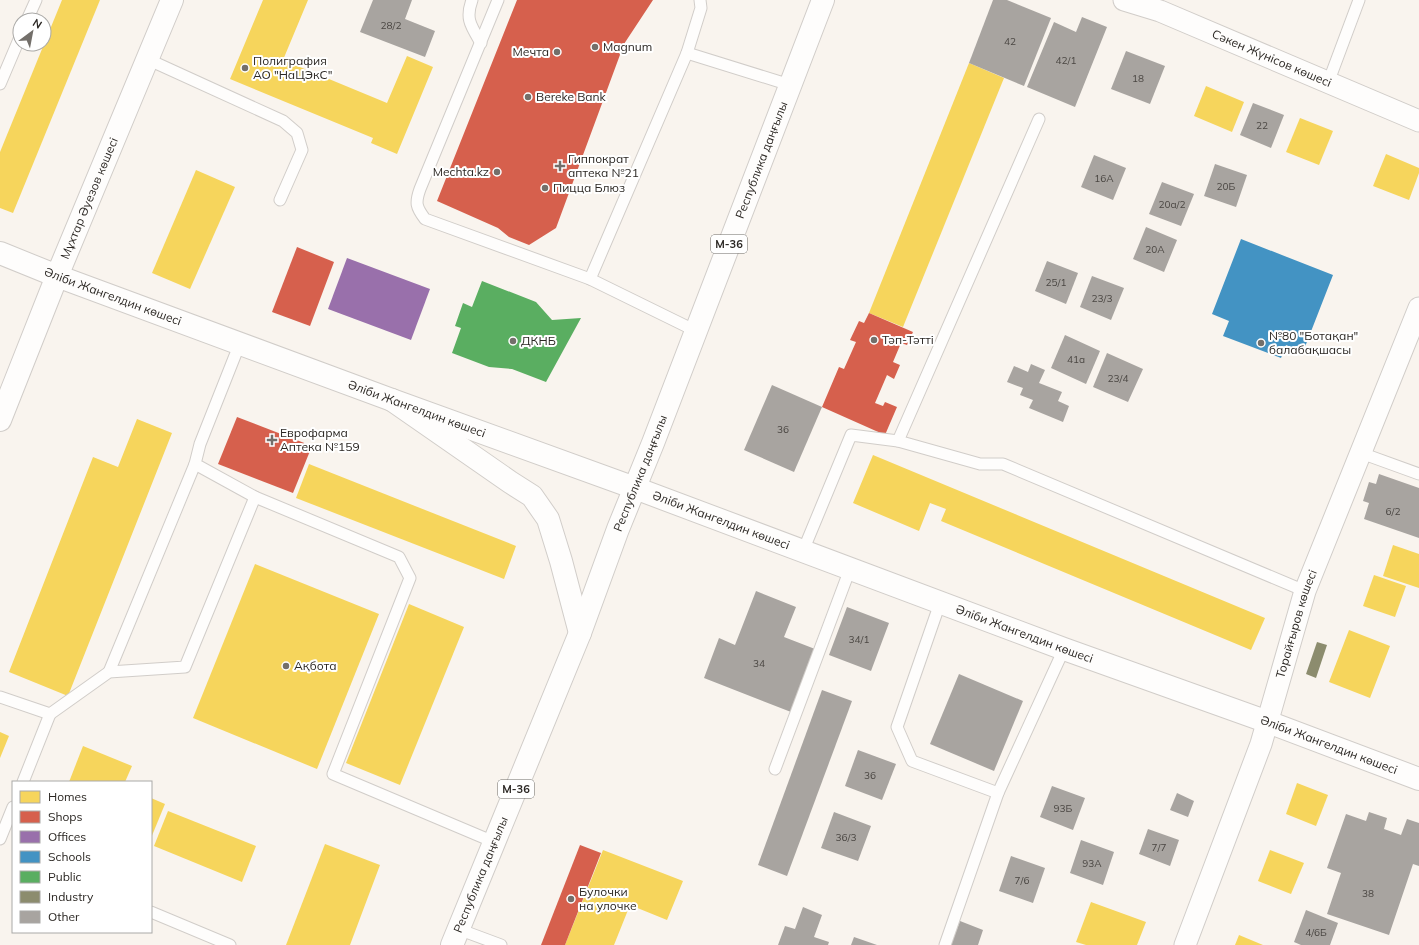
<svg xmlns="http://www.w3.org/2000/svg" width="1419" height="945" font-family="Mulish,sans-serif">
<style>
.homes{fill:#f6d55c}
.shops{fill:#d6604d}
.offices{fill:#9970ab}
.schools{fill:#4393c3}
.public{fill:#5aae61}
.industry{fill:#8c8c6e}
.building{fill:#a8a4a0}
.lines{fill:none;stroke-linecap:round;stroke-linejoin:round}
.lane-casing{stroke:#d1cdc9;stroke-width:13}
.street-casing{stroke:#d1cdc9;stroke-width:23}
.secondary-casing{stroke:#d1cdc9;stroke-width:24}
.primary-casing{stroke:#d1cdc9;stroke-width:24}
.lane{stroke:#fefdfc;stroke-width:11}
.street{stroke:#fefdfc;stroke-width:21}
.secondary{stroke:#fefdfc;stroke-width:22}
.primary{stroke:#fefdfc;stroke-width:22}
.poi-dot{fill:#736f6a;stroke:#fff;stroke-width:1.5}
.labels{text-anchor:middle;stroke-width:4;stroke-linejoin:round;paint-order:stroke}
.number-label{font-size:10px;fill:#4a4642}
.shield{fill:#fff;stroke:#6b6865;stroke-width:1}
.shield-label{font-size:11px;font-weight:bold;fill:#2b2723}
.poi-label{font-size:12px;fill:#2b2723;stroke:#fff;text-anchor:start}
.street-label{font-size:12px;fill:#2b2723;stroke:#fff}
</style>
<rect width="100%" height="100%" fill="#f9f4ee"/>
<!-- homes -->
<g class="homes">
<path d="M62,0H100L13,213L0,208V152Z"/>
<path d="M263,0H308L283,60L387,103L407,56L433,67L397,154L371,143L373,138L230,79Z"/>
<path d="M969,63L1004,78L903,327L869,313Z"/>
<path d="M1206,86L1244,102L1232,132L1194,116Z"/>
<path d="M1300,118L1333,131L1319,165L1286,152Z"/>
<path d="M1386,154L1419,168V173L1409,200L1373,186Z"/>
<path d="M196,170L235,187L190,289L152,273Z"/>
<path d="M137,419L172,433L68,696L9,672L93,457L118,467Z"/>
<path d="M873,455L1265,618L1251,650L941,521L946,509L930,503L919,531L853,503Z"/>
<path d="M309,464L516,546L504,579L296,498Z"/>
<path d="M1393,545L1419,554V588L1383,576Z"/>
<path d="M255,564L379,614L317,769L193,718Z"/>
<path d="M1374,575L1406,586L1395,617L1363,606Z"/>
<path d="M409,604L464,627L400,785L346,763Z"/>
<path d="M1349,630L1390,646L1370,698L1329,682Z"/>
<path d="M0,732L9,736L0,758Z"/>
<path d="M83,746L132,766L125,782H69Z"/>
<path d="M1297,783L1328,795L1316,826L1286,814Z"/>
<path d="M151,798L165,804L151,838Z"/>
<path d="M168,811L256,846L242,882L154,846Z"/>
<path d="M325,844L380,865L350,945H286Z"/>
<path d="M603,850L683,881L667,920L630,905L614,945H565Z"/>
<path d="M1270,850L1304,863L1291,894L1258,881Z"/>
<path d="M1091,902L1146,922L1137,945H1086L1076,942Z"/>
<path d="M1239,935L1263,945H1235Z"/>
</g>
<!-- shops -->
<g class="shops">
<path d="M517,0H653L624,44L556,228L529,245L509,237L498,228L437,201Z"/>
<path d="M297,247L334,262L310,326L272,312Z"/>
<path d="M869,313L913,332L907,345L901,343L893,362L900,365L894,379L887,375L875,403L883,406L885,402L897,407L885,435L822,407L839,367L844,369L856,342L850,340L859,321L864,323Z"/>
<path d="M237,417L312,446L293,493L218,464Z"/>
<path d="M580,845L601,853L565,945H541Z"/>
</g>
<!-- offices -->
<path class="offices" d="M347,258L430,289L411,340L328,309Z"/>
<!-- schools -->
<path class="schools" d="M1241,239L1333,275L1303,352L1286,345L1281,358L1223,336L1229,321L1212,314Z"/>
<!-- public -->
<path class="public" d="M482,281L536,302L552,320L581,318L546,382L512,369L489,367L452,353L461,328L455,326L463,303L472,307Z"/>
<!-- industry -->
<path class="industry" d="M1317,642L1327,645L1316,678L1306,674Z"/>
<!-- building -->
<g class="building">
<path d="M373,0H412L405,19L435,31L425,57L360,32Z"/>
<path d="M993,0H1007L1051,18L1024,86L969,63Z"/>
<path d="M1082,17L1107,27L1075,107L1027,87L1054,22L1076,32Z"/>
<path d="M1126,51L1165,66L1150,104L1111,89Z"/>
<path d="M1253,103L1284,115L1271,148L1240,135Z"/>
<path d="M1094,155L1126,168L1113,200L1081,187Z"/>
<path d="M1215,164L1247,175L1236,207L1204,196Z"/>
<path d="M1162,182L1194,194L1181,226L1149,214Z"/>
<path d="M1146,227L1177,240L1164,272L1133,259Z"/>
<path d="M1047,261L1078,273L1066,304L1035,291Z"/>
<path d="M1092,276L1124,288L1111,320L1080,307Z"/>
<path d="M1065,335L1100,351L1086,384L1051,368Z"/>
<path d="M1107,353L1143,369L1128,402L1093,387Z"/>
<path d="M1031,364L1045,370L1039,383L1062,392L1058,401L1069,406L1063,422L1029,408L1033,400L1020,395L1023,388L1007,382L1014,366L1028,372Z"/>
<path d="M772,385L822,407L794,472L744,450Z"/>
<path d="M1379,474L1419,488V538L1364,519L1369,503L1363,501L1369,482L1376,484Z"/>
<path d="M756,591L796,607L784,637L815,649L791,712L704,678L719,638L735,645Z"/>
<path d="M847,607L889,623L871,671L829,655Z"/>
<path d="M959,674L1023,701L994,771L930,744Z"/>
<path d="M822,690L852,701L787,876L758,865Z"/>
<path d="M858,750L896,764L882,800L845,786Z"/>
<path d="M1052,786L1085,798L1073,830L1040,817Z"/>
<path d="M1177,793L1194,801L1188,817L1170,810Z"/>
<path d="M834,812L871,826L858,861L821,848Z"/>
<path d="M1369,812L1387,818L1384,829L1401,835L1407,819L1419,823V866L1413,864L1389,935L1327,914L1341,873L1327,868L1346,814L1366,821Z"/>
<path d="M1148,829L1179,840L1170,866L1139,854Z"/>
<path d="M1081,840L1114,852L1103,885L1070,873Z"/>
<path d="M1011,856L1045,868L1033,903L999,891Z"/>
<path d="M803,907L822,915L814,937L829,942L828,945H778L785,926L795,929Z"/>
<path d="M1306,910L1338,923L1330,945H1301L1294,942Z"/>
<path d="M960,921L983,930L978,945H951Z"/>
<path d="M854,937L877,945H851Z"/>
</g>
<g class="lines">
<!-- lane casing -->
<g class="lane-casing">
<g id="lane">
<path d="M472,0C465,19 471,26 481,43"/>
<path d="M498,0L420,189C415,203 416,207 425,219L590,279L696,331"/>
<path d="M27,20L36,0"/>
<path d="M687,53L701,8L700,0"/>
<path d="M147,59L283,121L297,133L302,150L280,200"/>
<path d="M1328,83L1359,0"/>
<path d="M0,84L20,37"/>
<path d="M590,279L687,53L790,85"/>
<path d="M898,441L980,464H1003L1305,591"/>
<path d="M1361,453L1419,474"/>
<path d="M255,497L399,557L410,578L333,774L494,842"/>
<path d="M803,551L851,435L898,441L1039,119"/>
<path d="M940,603L897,727L912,761L998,793"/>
<path d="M109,672L195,464"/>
<path d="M0,697L50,714L109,672L185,667L255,497L195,464L200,444L240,343"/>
<path d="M775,769L850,569"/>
<path d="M23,782L50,714"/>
<path d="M0,839L13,807"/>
<path d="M151,912L230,945"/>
<path d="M458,929L501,945"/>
<path d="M945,945L998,793L1064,649"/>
</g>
</g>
<!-- street casing -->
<g class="street-casing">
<g id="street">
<path id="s1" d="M1124,0L1160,11L1419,121"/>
<path id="s2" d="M1185,945L1261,744L1305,591L1419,308"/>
</g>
</g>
<!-- secondary casing -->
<g class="secondary-casing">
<g id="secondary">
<path id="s3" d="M0,253L57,276L392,400L635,488L1064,649L1268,722L1419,779"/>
<path id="s4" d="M0,420L57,276L172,0"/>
</g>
</g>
<!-- primary casing -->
<g class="primary-casing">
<g id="primary">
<path d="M392,400L510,482L532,496L548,519L561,561L580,633"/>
<path id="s5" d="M452,945L580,633L618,529L653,443L823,0"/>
</g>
</g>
<!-- lane -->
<use href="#lane" class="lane"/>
<!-- street -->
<use href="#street" class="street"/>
<!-- secondary -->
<use href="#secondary" class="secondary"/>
<!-- primary -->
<use href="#primary" class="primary"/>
</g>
<!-- markers -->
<g class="poi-dot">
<circle cx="595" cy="47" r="4"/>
<circle cx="557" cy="52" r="4"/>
<circle cx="245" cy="68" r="4"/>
<circle cx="528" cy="97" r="4"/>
<path d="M558 160h4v4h4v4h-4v4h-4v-4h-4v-4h4z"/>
<circle cx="497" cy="172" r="4"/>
<circle cx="545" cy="188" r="4"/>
<circle cx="874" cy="340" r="4"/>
<circle cx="513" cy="341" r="4"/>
<circle cx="1261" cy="343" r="4"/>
<path d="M270 434h4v4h4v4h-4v4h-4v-4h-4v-4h4z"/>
<circle cx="286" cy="666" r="4"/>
<circle cx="571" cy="899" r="4"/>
</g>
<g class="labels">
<!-- number labels -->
<g class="number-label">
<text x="391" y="29">28/2</text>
<text x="1010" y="45">42</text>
<text x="1066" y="64">42/1</text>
<text x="1138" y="82">18</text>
<text x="1262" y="129">22</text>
<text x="1104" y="182">16А</text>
<text x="1226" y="190">20Б</text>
<text x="1172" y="208">20а/2</text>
<text x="1155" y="253">20А</text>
<text x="1056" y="286">25/1</text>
<text x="1102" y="302">23/3</text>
<text x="1076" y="363">41а</text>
<text x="1118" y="382">23/4</text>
<text x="783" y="433">36</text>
<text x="1393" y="515">6/2</text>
<text x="859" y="643">34/1</text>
<text x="759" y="667">34</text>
<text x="870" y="779">36</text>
<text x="1063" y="812">93Б</text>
<text x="846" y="841">36/3</text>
<text x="1159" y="851">7/7</text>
<text x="1092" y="867">93А</text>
<text x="1022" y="884">7/6</text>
<text x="1368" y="897">38</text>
<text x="1316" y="936">4/6Б</text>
</g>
<!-- shield labels -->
<g class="shield">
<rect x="711" y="235" width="36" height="18" rx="3"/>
<rect x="498" y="780" width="36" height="18" rx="3"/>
</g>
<g class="shield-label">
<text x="729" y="248">M-36</text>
<text x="516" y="793">M-36</text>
</g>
<!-- poi labels -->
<g class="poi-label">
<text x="603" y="51">Magnum</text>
<text x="549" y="56" text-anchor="end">Мечта</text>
<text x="253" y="65">Полиграфия<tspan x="253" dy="14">АО "НаЦЭкС"</tspan></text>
<text x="536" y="101">Bereke Bank</text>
<text x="568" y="163">Гиппократ<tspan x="568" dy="14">аптека №21</tspan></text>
<text x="489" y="176" text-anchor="end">Mechta.kz</text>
<text x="553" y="192">Пицца Блюз</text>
<text x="1269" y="340">№80 "Ботақан"<tspan x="1269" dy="14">балабақшасы</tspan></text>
<text x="882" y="344">Тәп-Тәтті</text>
<text x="521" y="345">ДКНБ</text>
<text x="280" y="437">Еврофарма<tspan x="280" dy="14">Аптека №159</tspan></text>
<text x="294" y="670">Ақбота</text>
<text x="579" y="896">Булочки<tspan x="579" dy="14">на улочке</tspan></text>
</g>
<!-- street labels -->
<g class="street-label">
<text dy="4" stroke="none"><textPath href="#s1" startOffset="159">Сәкен Жүнісов көшесі</textPath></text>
<text dy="4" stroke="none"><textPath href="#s5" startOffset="844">Республика даңғылы</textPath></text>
<text dy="4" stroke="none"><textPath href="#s4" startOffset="239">Мұхтар Әуезов көшесі</textPath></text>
<text dy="4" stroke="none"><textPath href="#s3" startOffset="121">Әліби Жангелдин көшесі</textPath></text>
<text dy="4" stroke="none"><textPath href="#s3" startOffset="445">Әліби Жангелдин көшесі</textPath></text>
<text dy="4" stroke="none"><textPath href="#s5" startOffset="508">Республика даңғылы</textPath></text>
<text dy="4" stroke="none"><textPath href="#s3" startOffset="769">Әліби Жангелдин көшесі</textPath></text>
<text dy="4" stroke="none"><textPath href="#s2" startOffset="340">Торайғыров көшесі</textPath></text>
<text dy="4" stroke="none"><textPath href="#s3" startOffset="1093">Әліби Жангелдин көшесі</textPath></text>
<text dy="4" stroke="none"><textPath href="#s3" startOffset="1417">Әліби Жангелдин көшесі</textPath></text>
<text dy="4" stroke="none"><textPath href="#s5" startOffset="76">Республика даңғылы</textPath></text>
</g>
</g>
<!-- legend -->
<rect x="12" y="781" width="140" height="152" fill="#ffffff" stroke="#aaa9a7"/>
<rect x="20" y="791" width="20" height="12" fill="#f6d55c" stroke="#aaa9a7"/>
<text x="48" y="801" font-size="12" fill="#2b2723">Homes</text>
<rect x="20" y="811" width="20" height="12" fill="#d6604d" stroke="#aaa9a7"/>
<text x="48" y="821" font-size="12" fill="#2b2723">Shops</text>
<rect x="20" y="831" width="20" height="12" fill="#9970ab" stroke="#aaa9a7"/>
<text x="48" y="841" font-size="12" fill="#2b2723">Offices</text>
<rect x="20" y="851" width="20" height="12" fill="#4393c3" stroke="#aaa9a7"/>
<text x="48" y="861" font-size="12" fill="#2b2723">Schools</text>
<rect x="20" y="871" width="20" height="12" fill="#5aae61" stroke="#aaa9a7"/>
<text x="48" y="881" font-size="12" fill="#2b2723">Public</text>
<rect x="20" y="891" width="20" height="12" fill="#8c8c6e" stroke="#aaa9a7"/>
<text x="48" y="901" font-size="12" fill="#2b2723">Industry</text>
<rect x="20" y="911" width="20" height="12" fill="#a8a4a0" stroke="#aaa9a7"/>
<text x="48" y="921" font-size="12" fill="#2b2723">Other</text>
<!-- north arrow -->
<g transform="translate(32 32) rotate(32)"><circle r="19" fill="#ffffff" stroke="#aaa9a7"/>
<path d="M0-3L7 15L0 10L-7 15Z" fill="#736f6a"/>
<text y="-6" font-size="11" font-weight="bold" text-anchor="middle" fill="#2b2723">N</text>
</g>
</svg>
